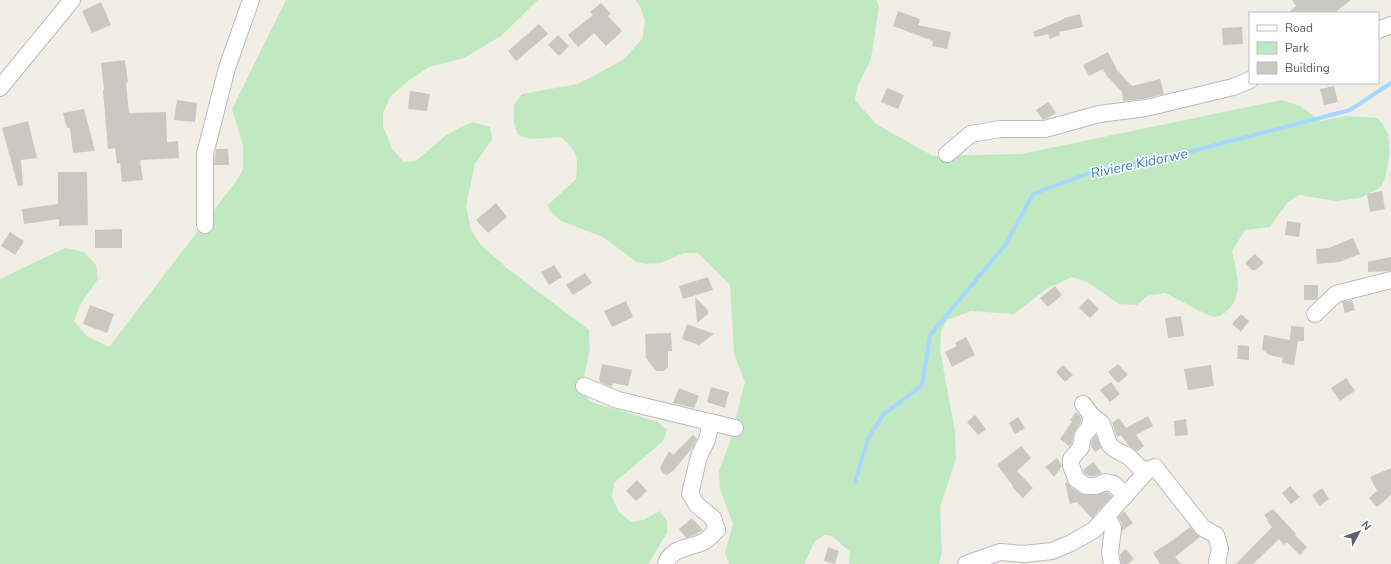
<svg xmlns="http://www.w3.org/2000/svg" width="1391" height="564" font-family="'Nunito Sans',sans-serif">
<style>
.green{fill:#c1e9c1}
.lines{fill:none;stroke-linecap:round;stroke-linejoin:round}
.stream{stroke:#a6d7ff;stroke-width:4}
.building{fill:#cbc8c2}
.street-casing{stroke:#b8bbc0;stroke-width:18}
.street{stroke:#fff;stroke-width:16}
.labels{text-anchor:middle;stroke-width:3;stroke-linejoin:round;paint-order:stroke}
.water-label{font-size:14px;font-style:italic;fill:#3c77b8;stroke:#fff}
</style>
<rect width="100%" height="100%" fill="#f0eee5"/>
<!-- green -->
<g class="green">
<path d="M286,0H538L501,36L464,58L429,67L408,81L390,97L383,114V126L392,149L404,162L416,161L445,136L461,127L473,122L490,127L492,139L475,164L466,206L471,230L481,245L508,269L589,330L590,349L581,390L591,402L658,422L667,430L663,441L614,483L612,497L619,512L631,522L643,520L660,511L667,521V533L648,564H0V279L65,248L84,252L96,265L98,279L80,305L74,321L87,336L109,347L237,180L243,169V145L232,109Z"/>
<path d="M635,0H876L879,6L871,59L857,87L855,100L876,124L933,156L1021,154L1282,100L1300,106L1321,121L1346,116L1377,118L1382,123L1388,134L1390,154L1385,179L1382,185L1378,189L1360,198L1336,201L1299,195L1288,202L1270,227L1245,230L1232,251C1236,271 1245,295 1227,311C1221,316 1217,318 1210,316L1165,293L1147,296L1137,305L1119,304L1089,283L1072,277L1048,288L1014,314L971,311L947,320L941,331L940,350L955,432L956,459L940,507L942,552L939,564H849L850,552L832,536L825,535L815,541L804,564H729L725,553L733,524L720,489L719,471L730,442L745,382L734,354L730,285L698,253H684L661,263L646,264L635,261L603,237L561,221L550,211L548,205L576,179C578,156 579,154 561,137L530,139L518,135L514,124V105L522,94L578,84L623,60L642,39L645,21L640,6Z"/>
</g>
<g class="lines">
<!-- stream -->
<path class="stream" d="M855,482L868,439L883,415L922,385L930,335L1006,244L1033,194L1100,169L1158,160L1350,110L1391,83"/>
</g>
<!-- building -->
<g class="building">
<path d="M1292,0H1351L1334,13H1288L1296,6Z"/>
<path d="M101,2L111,25L92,33L82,11Z"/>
<path d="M601,3L611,14L608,16L622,31L606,46L594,33L578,47L568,35L593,15L590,12Z"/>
<path d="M898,11L920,19L918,25L951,32L947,49L932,46L933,41L893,26Z"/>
<path d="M1080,14L1083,27L1059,32L1060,35L1050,39L1048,34L1035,37L1033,32L1064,19V18Z"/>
<path d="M539,24L548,34L516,61L508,51Z"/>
<path d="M1242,27L1243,44L1223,45L1222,28Z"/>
<path d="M558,35L569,46L559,56L548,45Z"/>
<path d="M1108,52L1117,70L1132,86L1160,79L1164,94L1143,99L1123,101L1122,92L1107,76L1103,69L1089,76L1083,65Z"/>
<path d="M125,60L128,82L126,83L129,113L166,112L167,142L178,141L179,158L142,160L140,161L143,180L122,182L120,163L117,164L115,148L108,149L103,90H104L101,63Z"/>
<path d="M1334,86L1338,102L1324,105L1320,89Z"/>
<path d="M887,88L904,95L898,109L881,102Z"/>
<path d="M410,91L430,94L427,111L408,109Z"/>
<path d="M177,100L197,103L195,122L174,120Z"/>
<path d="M1048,102L1056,113L1048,118L1043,120L1036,110Z"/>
<path d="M84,109L95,151L73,153L70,128H67L63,113Z"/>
<path d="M28,121L37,158L21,160L23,185L18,186L2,128Z"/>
<path d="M216,149H228L229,165H214Z"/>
<path d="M58,172H87L88,225L59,226V219L24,224L22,209L58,204Z"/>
<path d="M1382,191L1385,209L1370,212L1367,194Z"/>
<path d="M496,203L507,217L488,233L476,220Z"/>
<path d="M1287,221L1301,223L1299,237L1285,235Z"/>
<path d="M122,229V248H95V230Z"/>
<path d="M10,232L24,241L15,255L1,246Z"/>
<path d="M1353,238L1360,254L1339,262L1317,264L1316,249L1329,248Z"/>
<path d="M1255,254L1264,263L1256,270H1252L1245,263Z"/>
<path d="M1391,257V271L1368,272V262Z"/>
<path d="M554,265L562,277L549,285L541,272Z"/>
<path d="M585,273L592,283L573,295L566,285Z"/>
<path d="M708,277L713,290L683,299L679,286Z"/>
<path d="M1304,285H1318V298L1316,300H1304Z"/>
<path d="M1055,286L1062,295L1048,307L1040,298Z"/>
<path d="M695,297L706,308L708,311V314L697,323Z"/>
<path d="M1088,298L1099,309L1090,318L1079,308Z"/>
<path d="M1352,300L1355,310L1345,313L1342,302Z"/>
<path d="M626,301L633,317L612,327L604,311Z"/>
<path d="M90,305L114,314L107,333L83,324Z"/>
<path d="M1241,314L1249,321L1241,332L1232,324Z"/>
<path d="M1181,316L1184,336L1168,338L1165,318Z"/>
<path d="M687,324L714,334L699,345L682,339Z"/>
<path d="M1291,326L1304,327V341H1298L1294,365L1282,363L1283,358L1269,355L1262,349L1264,335L1290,340Z"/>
<path d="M671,333L672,351H668V367L664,371H656L646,358L645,334Z"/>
<path d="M966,337L975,355L952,367L945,352L957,346L955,343Z"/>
<path d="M1238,345L1249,346V360L1237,359Z"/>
<path d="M602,364L632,370L628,386L613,383L611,387L600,382V380L599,379Z"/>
<path d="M1118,364L1128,375L1118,383L1108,372Z"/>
<path d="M1063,365L1073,375L1065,382L1056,372Z"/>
<path d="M1211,365L1214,386L1188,390L1184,369Z"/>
<path d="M1346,378L1355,391L1340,401L1331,388Z"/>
<path d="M1111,382L1120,394L1110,402L1100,390Z"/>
<path d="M711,387L729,392L725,408L707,402Z"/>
<path d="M679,388L699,396L694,408L673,403Z"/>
<path d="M1076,412L1082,418L1080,424L1074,433L1072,443L1069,446L1060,439L1072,422L1070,420Z"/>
<path d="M975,415L986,429L978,435L967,422Z"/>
<path d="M1148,416L1153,426L1136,435L1144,446L1137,452L1129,446L1121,435L1117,437L1112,423L1119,418L1126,428Z"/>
<path d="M1018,417L1025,428L1015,434L1009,423Z"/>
<path d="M1186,419L1188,435L1175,436L1174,421Z"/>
<path d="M693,435L697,439L693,447L674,470L667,475L663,473L660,468L669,451L673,455Z"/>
<path d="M1096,435L1101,448L1095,452L1091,446L1092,440Z"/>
<path d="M1021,446L1031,458L1017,471L1033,488L1023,498L1012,487L1013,486L997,465Z"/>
<path d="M1057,458L1062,466L1054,477L1045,467Z"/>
<path d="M1093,462L1102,473L1094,476H1089L1084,473L1083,470Z"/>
<path d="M1391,468V495L1377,507L1369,498L1377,491L1370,477Z"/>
<path d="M637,480L647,491L636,501L626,491Z"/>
<path d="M1067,482L1071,487L1081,494L1086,495H1096L1106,492L1109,493L1112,496L1092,518L1077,502L1070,504L1065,483Z"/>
<path d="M1290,486L1300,497L1291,504L1282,493Z"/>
<path d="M1322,488L1329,499L1320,506L1312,495Z"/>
<path d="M1273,509L1296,534L1295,535L1307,547L1300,555L1287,542L1284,545L1279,539L1253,564H1236L1272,527L1267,521L1268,520L1264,515Z"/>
<path d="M1124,511L1133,523L1122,531V524L1118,517Z"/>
<path d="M692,518L703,530L696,534L686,538L679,529Z"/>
<path d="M1190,527L1200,537L1175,557L1181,564H1160L1153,553L1170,542Z"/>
<path d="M828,547L839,551L835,564L824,561Z"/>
<path d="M1126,549L1134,559L1128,564H1121L1120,554Z"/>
</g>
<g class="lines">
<!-- street casing -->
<g class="street-casing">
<g id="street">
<path d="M1378,30L1391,25"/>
<path d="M0,88L72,0"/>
<path d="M947,154L971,134L1000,129H1045L1099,114L1146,108L1233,87L1250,80"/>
<path d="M205,225V154L227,68L251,0"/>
<path d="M1315,314L1336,294L1391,280"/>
<path d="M584,386L618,400L735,428"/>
<path d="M1083,404L1092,416L1089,429L1083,435L1081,447L1071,459V465L1076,479L1086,486H1096L1105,482L1114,484L1125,496"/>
<path d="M1092,416C1095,418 1100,421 1102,424C1105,431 1106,438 1110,445C1115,451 1120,452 1126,455C1138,462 1138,475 1155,467L1203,528L1216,535L1220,549L1217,561L1218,564"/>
<path d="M1107,516L1113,528L1110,553L1112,564"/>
<path d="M666,564C670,547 692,548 705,541C709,538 713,534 717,530L713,518L697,505L690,494L699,456L707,440L711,422"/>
<path d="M966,564L1000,552L1024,554L1052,551L1071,543L1094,530L1148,470"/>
</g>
</g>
<!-- street -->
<use href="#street" class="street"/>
</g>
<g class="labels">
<!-- water labels -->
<g class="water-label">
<text transform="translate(1139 163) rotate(-12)" y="5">Riviere Kidorwe</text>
</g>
</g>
<!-- legend -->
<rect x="1249" y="12" width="130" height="72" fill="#ffffff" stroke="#bec0c2"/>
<rect x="1257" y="25" width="20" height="6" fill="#ffffff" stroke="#bec0c2"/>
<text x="1285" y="32" font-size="12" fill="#5d6167">Road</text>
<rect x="1257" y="42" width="20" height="12" fill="#c1e9c1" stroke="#bec0c2"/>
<text x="1285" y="52" font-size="12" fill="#5d6167">Park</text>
<rect x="1257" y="62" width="20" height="12" fill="#cbc8c2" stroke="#bec0c2"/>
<text x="1285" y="72" font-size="12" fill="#5d6167">Building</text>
<!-- north arrow -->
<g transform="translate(1359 532) rotate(49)" stroke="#ffffff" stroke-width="3" paint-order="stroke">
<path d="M0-3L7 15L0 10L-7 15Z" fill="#5d6167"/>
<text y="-6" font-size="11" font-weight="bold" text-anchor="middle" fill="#5d6167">N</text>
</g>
</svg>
